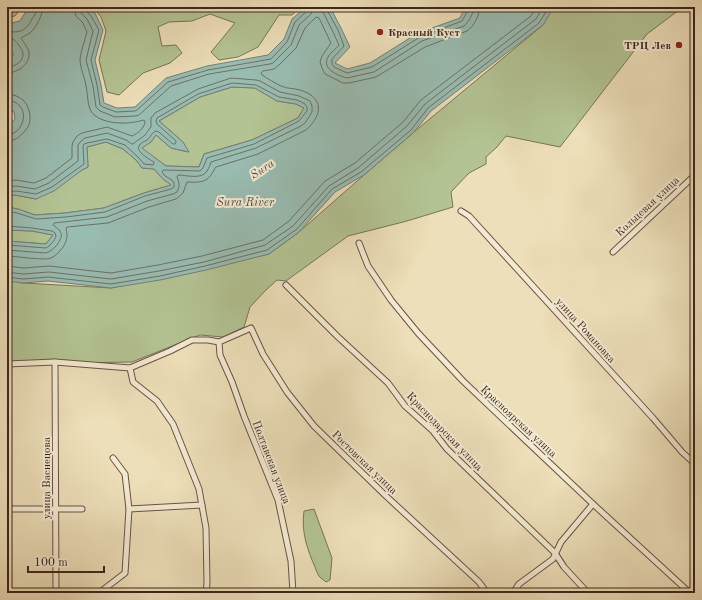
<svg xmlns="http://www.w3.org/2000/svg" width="702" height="600" font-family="'Old Standard TT',serif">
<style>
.green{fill:#b3c393;stroke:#787458}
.water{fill:#99bcb1;stroke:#748076;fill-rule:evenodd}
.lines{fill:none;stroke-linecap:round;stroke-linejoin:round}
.shore{stroke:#6b7167;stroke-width:1}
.street-casing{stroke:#695444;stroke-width:7}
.street{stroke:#f3ead2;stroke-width:5}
.poi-dot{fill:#8f2418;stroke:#f3ead2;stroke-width:1.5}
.labels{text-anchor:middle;stroke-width:4;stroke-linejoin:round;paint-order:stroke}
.poi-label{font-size:11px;font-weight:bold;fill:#3d261d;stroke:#f3ead2;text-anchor:start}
.street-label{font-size:11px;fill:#3d261d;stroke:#f3ead2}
.water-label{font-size:12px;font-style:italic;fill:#544c42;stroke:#f3ead2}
</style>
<rect width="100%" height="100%" fill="#eddfb9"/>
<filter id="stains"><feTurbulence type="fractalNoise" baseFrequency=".005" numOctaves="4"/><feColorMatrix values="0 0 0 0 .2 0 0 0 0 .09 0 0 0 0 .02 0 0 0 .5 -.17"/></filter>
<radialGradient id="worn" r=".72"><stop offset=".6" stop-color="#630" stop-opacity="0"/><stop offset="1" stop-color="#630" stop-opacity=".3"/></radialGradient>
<!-- green -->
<g class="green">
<path d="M7,7H22L15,16L7,17Z"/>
<path d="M93,7H300L292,15H279L258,47L238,57L219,60L211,52L235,23L210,14L192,21L169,22L158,27L162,46L176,45L182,53L170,63L143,73L119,95L107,92L99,60L106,31L101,17Z"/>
<path d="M552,7H683L647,34L560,147L506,136L497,147L486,157V164L469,173L451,192L453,207L407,221L348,236L286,281L277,280L266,290L250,307L244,327L223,337L200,335L132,362L7,364V280L23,283L111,288L269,254L299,232L364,175L414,132L543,25Z"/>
<path d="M232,87L255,88L277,101L296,104L304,108L298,118L252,140L204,154L199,167L166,166L141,148L151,142L156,135L171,148L188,152L183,142L159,121L200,97Z"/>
<path d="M106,142L123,149L136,160L142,168L154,169L163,179L172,185L144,193L104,208L65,213L35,215L18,209L7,207V196L15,195L36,199L82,170L88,167L87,147Z"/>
<path d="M7,230L32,231L53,235L46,244L7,241Z"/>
<path d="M314,509L332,558L330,580L326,582C324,580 320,578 319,576C317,573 316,570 315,567C307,549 301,531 304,511Z"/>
</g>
<!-- water -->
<path class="water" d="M32,7H87L95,13L103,30L95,60L101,85L104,103L117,108L135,107L166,78L207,66L268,55L284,39L292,19L306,7H330L341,28L350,47L335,63L347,69L370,63L418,33L460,18L465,7H554L543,25L431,111L414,132L364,175L335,192L299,232L269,254L206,270L160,280L111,288L48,281L23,283L7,281V241L46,244L53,235L32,231L7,230V207L18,209L35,215L65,213L104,208L144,193L171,185L163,179L154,169L142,168L136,160L123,149L106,142L87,147L88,167L82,170L54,191L36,199L15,195L7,196V127L15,119L14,112L7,109V59L14,55L7,45V24L20,21L28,8ZM232,87L255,88L277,101L296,104L304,108L298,118L252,140L204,154L199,167L166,166L142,148L151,142L156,135L171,148L189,152L183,142L159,121L200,97Z"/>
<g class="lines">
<!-- shore -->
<g class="shore">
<path d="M80,7L81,13L87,19L93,31L86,60L93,86L96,107L100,111L115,117L135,116L139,115L171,86L209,74L270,64L273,63L291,45L299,25L311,14L313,7"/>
<path d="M85,7V10L91,16L99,30L91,60L97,85L100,105L103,107L116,112L135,111L137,110L168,82L208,70L271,59L287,42L295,22L307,11L308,7"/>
<path d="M322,7L323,12L333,32L339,45C336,49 331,52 328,57C321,69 339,76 347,78L374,72L422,41L464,26C469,22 473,14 474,7"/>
<path d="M327,7V10L338,30L344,46L332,59V64L334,67L347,73L372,67L420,37L462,21L468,10L469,7"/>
<path d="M7,32C21,32 25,32 32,19C35,15 37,12 37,7"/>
<path d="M7,38C12,38 15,40 18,44C20,47 22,50 23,53C24,62 14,67 7,67"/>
<path d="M7,73C19,73 33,62 28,49C26,45 23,42 21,38C24,36 27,35 30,33C36,28 43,14 43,7"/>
<path d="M7,94C21,95 28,102 30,115C30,119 30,122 29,125C27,129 24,132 21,135C17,139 13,141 7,141"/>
<path d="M7,100C32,102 26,134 7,135"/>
<path d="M7,181L16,180L34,183L46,178L72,158V146L73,142L77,136L82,133L103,128L107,127L132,136C138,133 145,128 145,121L143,120C130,125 99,125 91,111C87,104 88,94 86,86C85,78 80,68 80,59C81,50 85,40 87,32L83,23L76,16L74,7"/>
<path d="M7,187L16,186L35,189L49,183L78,161V145L81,141L85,138L107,133L126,140L132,144H133C137,140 141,139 145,135C147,133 148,130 151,127V118L155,113L198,89L231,78L256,80L260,81L280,92L299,96L310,101L312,106V112L305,123L301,126L256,148L211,162C210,165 209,168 207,171C202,180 186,175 178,175L177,177L179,183V187L177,192L173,194L147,201L107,217L54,223L53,225C64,232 63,237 56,246C52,250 50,252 45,253L7,250"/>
<path d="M7,192L16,191L36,194L52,187L84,164L83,147L84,144L87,143L107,139L125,145L138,157L144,164L153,165L154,163V162C149,159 136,152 139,146C140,143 144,142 147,140C151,137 151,133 156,131L159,132L173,144H175L176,142V141L157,124L156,121L157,118L198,94L232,83L256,85L279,97L297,100L305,104L307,107V111L299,121L254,144L207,158L203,168L200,171L163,170L162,172L165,176L172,180L174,183V187L171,189L145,196L105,212L66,217L36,219L17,213L7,211"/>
<path d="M7,226L32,228L52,231L55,233L56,236C55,240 50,246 46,248L7,245"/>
<path d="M7,256C16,256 44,261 51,258C56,256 60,251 63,247C67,241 68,236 66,229L67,227L108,223L149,207L176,199L183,193L187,182C195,182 205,184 211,175C213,173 214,169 216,167L258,154L306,130C323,115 324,97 300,90C294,88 287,89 281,86C275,83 268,79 262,75L261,73L263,71L274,69L279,65L296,48L305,28L316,17L319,18L331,43L322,56L320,62L322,68L325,74L343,83H349L376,77L425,47L467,31C474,26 479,16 480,7"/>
<path d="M7,266L24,268L49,266L111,273L158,265L202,256L263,240L289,221L325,181L355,163L403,122L421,100L531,16L536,7"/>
<path d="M7,272L23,274L49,272L111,279L159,271L204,262L265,245L293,226L329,186L358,168L407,126L425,104L536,19L543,7"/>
<path d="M7,277L23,279L48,277L111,284L160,276L205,266L267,250L297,229L332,189L361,172L411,130L428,108L539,23L549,7"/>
</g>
<!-- street casing -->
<g class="street-casing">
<g id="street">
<path d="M461,211L469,216L653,418L682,452L695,464"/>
<path d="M359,243L368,266L391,300L418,333L463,381L593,504L690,593"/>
<path d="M613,252L695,175"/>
<path d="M286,285L337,336L388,383L405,406L433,431L447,449L555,553L564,567L588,593"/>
<path d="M219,342L220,355L232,382L244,416L278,500L291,561L293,593"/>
<path d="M55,362L56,593"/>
<path d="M7,364L55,362L130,368L170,351L192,340H208L219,342L251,328L263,354L287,392L314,426L386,496L479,582L487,593"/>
<path d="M130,368L133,382L157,401L173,424L199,489L206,528L207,583L206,593"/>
<path d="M7,509H82"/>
<path d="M129,509L202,505"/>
<path d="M99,593L125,573L129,509L125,474L113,458"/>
<path d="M513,593L519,584L553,559L561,542L593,504"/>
</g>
</g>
<!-- street -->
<use href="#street" class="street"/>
</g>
<!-- markers -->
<g class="poi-dot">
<circle cx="380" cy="32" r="4"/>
<circle cx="679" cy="45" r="4"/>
</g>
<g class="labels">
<!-- poi labels -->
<g class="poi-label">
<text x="388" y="36">Красный Куст</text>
<text x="671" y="49" text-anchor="end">ТРЦ Лев</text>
</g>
<!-- street labels -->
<g class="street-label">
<text transform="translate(647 206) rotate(-43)" y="4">Кольцевая улица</text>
<text transform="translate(586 330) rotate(48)" y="4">улица Романовка</text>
<text transform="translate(519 421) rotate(43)" y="4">Красноярская улица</text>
<text transform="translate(445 431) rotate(46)" y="4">Краснодарская улица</text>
<text transform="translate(272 462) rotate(69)" y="4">Полтавская улица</text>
<text transform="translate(365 462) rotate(44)" y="4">Ростовская улица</text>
<text transform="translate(46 478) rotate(-90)" y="4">улица Васнецова</text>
</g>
<!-- water labels -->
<g class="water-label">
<text transform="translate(262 169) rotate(-34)" y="4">Sura</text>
<text x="245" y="206">Sura River</text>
</g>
</g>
<!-- margin -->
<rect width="702" height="600" fill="none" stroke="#eddfb9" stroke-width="24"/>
<rect x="8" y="8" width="686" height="584" fill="none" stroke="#3d261d" stroke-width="2"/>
<rect x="12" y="12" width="678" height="576" fill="none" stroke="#3d261d"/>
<!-- scale -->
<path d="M28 566v6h76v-6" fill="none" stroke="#3d261d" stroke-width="2"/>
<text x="34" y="566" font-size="12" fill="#3d261d" stroke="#f3ead2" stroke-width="3" paint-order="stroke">100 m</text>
<rect width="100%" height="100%" filter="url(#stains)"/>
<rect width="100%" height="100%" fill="url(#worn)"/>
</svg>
